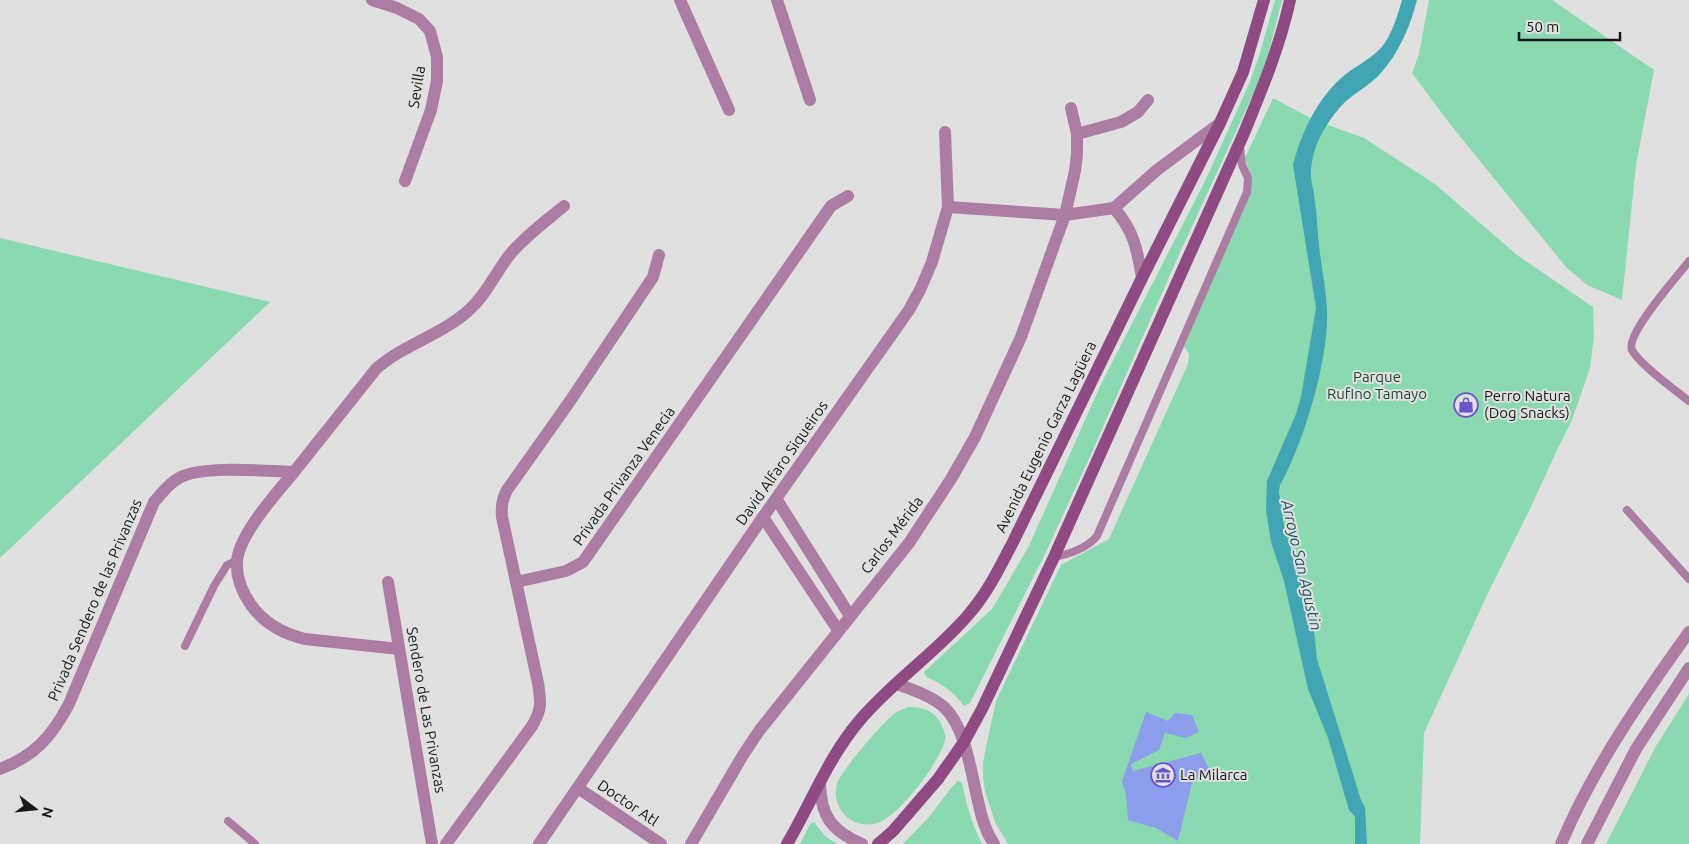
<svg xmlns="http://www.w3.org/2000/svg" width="1689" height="844" font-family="Ubuntu,sans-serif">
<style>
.green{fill:#8ad9b0}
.water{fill:#42a5b3}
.building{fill:#8c9deb}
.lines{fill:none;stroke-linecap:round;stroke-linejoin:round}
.service{stroke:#ac7ca2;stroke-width:8}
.minor{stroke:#ac7ca2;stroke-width:12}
.tertiary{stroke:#ac7ca2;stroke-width:12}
.secondary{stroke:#8f4a83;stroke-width:12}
.labels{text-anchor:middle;stroke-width:4;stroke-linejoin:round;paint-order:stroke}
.street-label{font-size:15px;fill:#161717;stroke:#e0e0e1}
.park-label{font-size:15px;fill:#1e4733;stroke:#e0e0e1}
.poi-label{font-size:15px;fill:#161717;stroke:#e0e0e1;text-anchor:start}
.water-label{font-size:16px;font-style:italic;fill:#1d555c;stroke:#e0e0e1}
</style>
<rect width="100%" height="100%" fill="#e0e0e1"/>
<!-- green -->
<g class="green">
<path d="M1275,0H1282L1268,55L1256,88L1177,259L1093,450L1045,554L970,703L964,706C955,693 942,683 926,677L924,672L992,609L1029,546L1102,382L1206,179L1249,84L1260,53Z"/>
<path d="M1429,0H1552L1654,70L1636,165L1622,300L1587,285L1566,267L1450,124L1412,73L1419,54Z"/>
<path d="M1273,98L1314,120L1364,138L1435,184L1517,255L1593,307L1594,336L1590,368L1572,420L1557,450L1529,511L1488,593L1424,733L1420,844H1008L995,822L985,791L983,777V763L986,747L996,701L1061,565L1109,539L1188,364L1189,354L1184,347L1250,192L1251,177L1245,158Z"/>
<path d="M0,238L270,302L0,558Z"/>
<path d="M1689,694V844H1606L1656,746Z"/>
<path d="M908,707C925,707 938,712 943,729C945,733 946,736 945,740C940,762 901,813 880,822C870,826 860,825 851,820C839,812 833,798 837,784C840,772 883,722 895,713C898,711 904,709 908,707Z"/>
<path d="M958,781L962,782C966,804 972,824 982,844H903L929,817L952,787Z"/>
<path d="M814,822L825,836L837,844H800L810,824Z"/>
</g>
<!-- water -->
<path class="water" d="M1402,0H1417C1410,27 1399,53 1380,74C1370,85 1356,92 1345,102C1331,116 1317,138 1313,157C1308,179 1313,182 1315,202C1317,213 1317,224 1318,236C1320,260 1326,286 1327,311C1329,358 1304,443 1280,485L1279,492L1284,526L1296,567L1312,612L1317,659L1361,800L1365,807L1367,844H1355V817L1349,810L1328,738L1308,689L1284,581L1271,542L1266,511L1267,481L1296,414L1301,397L1316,308L1293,165C1301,134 1316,101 1340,79C1352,68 1368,61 1380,49C1391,38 1398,14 1402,0Z"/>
<!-- building -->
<path class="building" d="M1146,712L1168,721L1175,713L1192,715L1199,732L1186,738L1165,733L1159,750L1131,764L1133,771L1201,753L1209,769L1192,783L1178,841L1156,828L1128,820L1126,795L1122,781Z"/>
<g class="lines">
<!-- service -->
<g class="service">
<path d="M1689,261C1678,276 1625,334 1632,350C1639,364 1675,390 1689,401"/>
<path d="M1627,510L1689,579"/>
<path d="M1054,557C1070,554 1087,548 1097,536L1247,192L1248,178L1242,165L1240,147"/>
<path d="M185,646L214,586L227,565L237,561"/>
<path d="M228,821L255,844"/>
</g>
<!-- minor -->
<g class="minor">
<path d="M372,0L397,8L419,19L430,31L437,57V81L431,110L405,181"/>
<path d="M680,0L729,110"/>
<path d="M777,0L810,100"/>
<path d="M1077,134L1121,122L1138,112L1148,100"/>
<path d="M948,207L1065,215L1114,208L1157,170L1220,123"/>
<path d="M1114,208C1134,231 1137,249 1142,278"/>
<path d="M294,472C277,493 238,535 237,562C236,577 242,592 251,605C264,623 284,634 305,639L399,649"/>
<path d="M777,500L850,616"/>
<path d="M763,517L838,630"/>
<path d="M388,582L432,844"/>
<path d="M516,582L566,571L583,562L831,206L848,196"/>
<path d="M0,769C35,756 52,736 69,704L154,502C162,493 168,484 179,478C200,465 267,471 294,472L376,369C404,344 442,335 469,310C488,293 496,271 512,252C527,235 546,221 564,206"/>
<path d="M578,788L661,844"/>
<path d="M446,844L532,726C542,709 541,703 538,683L502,517C501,507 502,499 507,490L568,404L653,277L659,255"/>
<path d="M539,844L763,517L909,310L920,290L932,262L948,207L945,132"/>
<path d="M691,844L743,755L759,731L909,543L951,479L975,437L1021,337L1065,215L1075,171L1077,154V134L1071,108"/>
</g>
<!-- tertiary -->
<g class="tertiary">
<path d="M897,684C913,690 932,696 945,708C966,729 971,773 978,801C981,816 985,831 994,844"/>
<path d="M820,784C821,817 832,831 862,844"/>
<path d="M1561,844C1593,768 1641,699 1689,632"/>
<path d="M1587,844L1636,749L1689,668"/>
</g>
<!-- secondary -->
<g class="secondary">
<path d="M787,844C811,803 829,756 860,720C893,681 937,652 969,614C988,592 1000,567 1013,542L1142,278L1220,123L1243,72L1264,0"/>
<path d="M878,844L893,831L938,779L964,742L982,709L1054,557L1244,133C1262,89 1280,46 1290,0"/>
</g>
</g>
<!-- icons -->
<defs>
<g id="shop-ring" transform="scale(1.25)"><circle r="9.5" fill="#e0e0e1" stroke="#6a53cc" stroke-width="1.5"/><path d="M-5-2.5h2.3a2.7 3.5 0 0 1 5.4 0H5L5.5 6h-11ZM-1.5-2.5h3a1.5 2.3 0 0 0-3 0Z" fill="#6a53cc"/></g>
<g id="museum-ring" transform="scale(1.25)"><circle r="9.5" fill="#e0e0e1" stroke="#6a53cc" stroke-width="1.5"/><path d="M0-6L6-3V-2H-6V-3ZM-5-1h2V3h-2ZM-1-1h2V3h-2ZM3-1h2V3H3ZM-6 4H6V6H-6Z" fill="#6a53cc"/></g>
</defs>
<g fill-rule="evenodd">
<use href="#shop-ring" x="1466" y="405"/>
<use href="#museum-ring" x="1163" y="775"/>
</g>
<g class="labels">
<!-- street labels -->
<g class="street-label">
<text transform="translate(417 87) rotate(-81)" y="5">Sevilla</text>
<text transform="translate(1046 437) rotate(-64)" y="5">Avenida Eugenio Garza Lagüera</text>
<text transform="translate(782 463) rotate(-55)" y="5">David Alfaro Siqueiros</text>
<text transform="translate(624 476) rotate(-55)" y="5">Privada Privanza Venecia</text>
<text transform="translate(892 535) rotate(-53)" y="5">Carlos Mérida</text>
<text transform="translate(95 600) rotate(-67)" y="5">Privada Sendero de las Privanzas</text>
<text transform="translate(426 710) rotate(80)" y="5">Sendero de Las Privanzas</text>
<text transform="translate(628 803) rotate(34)" y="5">Doctor Atl</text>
</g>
<!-- park labels -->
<g class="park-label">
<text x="1377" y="382">Parque<tspan x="1377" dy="17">Rufino Tamayo</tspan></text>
</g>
<!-- poi labels -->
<g class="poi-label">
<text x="1484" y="401">Perro Natura<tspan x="1484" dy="17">(Dog Snacks)</tspan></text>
<text x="1180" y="780">La Milarca</text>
</g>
<!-- water labels -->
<g class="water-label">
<text transform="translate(1302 565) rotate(77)" y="6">Arroyo San Agustin</text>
</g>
</g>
<!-- north arrow -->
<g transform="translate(35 809) rotate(106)" stroke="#e0e0e1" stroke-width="4" paint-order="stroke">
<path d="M0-4L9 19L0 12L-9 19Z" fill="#161717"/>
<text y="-8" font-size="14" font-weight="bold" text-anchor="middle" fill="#161717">N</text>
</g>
<!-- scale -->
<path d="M1519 32v8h101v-8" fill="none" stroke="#161717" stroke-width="2.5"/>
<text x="1526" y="32" font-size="15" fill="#161717" stroke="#e0e0e1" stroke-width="4" paint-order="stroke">50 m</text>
</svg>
